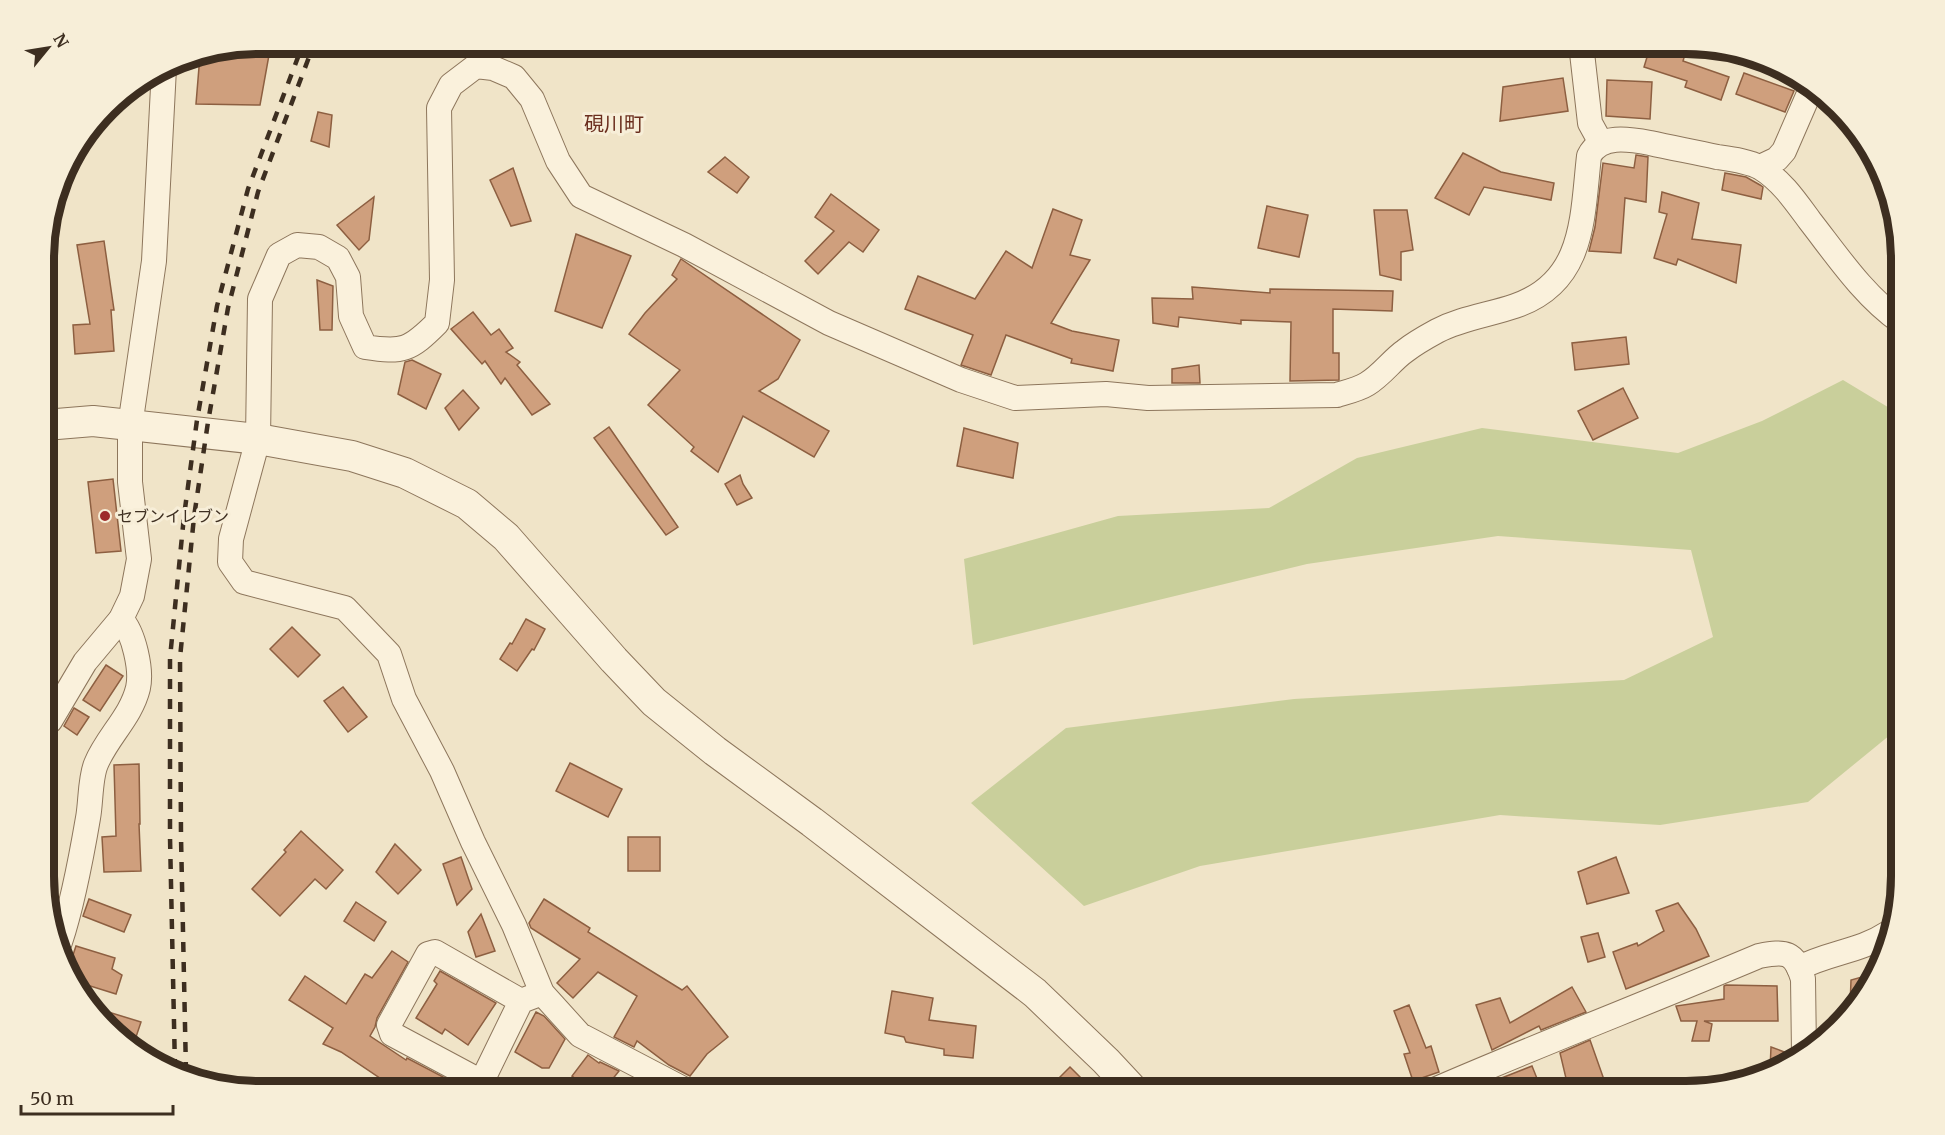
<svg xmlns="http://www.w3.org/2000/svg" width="1945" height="1135" font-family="Merriweather,'Noto Sans JP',serif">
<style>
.green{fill:#c9cf9b}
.building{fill:#cf9f7d;stroke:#8d5f41;stroke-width:1.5}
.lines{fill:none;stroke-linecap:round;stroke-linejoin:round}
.minor-casing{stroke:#8d765c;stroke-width:26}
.tertiary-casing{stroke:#8d765c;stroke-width:32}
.minor{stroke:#faf1dc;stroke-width:24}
.tertiary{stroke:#faf1dc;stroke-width:30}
.rail{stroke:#3d2e20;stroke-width:4.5;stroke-dasharray:10 10;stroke-linecap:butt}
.poi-dot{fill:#9e2a2b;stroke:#f7eed8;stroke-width:2}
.labels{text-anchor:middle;stroke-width:6;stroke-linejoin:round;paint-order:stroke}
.poi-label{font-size:16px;fill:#3d2e20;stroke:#f7eed8;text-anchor:start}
.quarter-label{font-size:20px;fill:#6b2e1e;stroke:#f7eed8}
.rim{fill:none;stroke:#3d2e20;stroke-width:8}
</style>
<rect width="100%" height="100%" fill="#f0e4c8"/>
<!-- green -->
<path class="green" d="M1843,380L1901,415V726L1808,802L1660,825L1500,815L1200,866L1084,906L971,803L1066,728L1294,699L1624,680L1713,637L1691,550L1498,536L1307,564L973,645L964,559L1118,516L1269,508L1357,458L1482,428L1678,453L1762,421Z"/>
<!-- building -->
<g class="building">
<path d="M259,44H271L260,105L196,104L200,55Z"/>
<path d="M1651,44H1663L1686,51L1683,61L1729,77L1721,100L1685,87L1687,81L1644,67Z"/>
<path d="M1744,73L1794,91L1785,112L1736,94Z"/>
<path d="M1563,78L1568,111L1500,121L1503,87Z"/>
<path d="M1607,80L1652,82L1650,119L1606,116Z"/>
<path d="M318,112L332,115L329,147L311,141Z"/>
<path d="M1463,153L1501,172L1554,183L1551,200L1484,187L1469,215L1435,198Z"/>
<path d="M1636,155L1648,157L1646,202L1625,198L1621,253L1589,251L1595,227L1603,163L1634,168Z"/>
<path d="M725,157L749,177L737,193L708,172Z"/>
<path d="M513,168L531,221L511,226L490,180Z"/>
<path d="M1725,173L1746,177L1760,185L1763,187L1761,199L1722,190Z"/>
<path d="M1662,192L1699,203L1692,239L1741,245L1736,283L1678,259L1676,265L1654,258L1667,214L1659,212Z"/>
<path d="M831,194L879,230L863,252L849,242L818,274L805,261L834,231L815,217Z"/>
<path d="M374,197L369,240L359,250L337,225Z"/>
<path d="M1267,206L1308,215L1299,257L1258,248Z"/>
<path d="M1053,209L1082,220L1070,255L1090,260L1051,323L1072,331L1119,340L1113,371L1071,363L1072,359L1006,335L991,375L961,365L973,335L905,309L918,276L975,299L1006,251L1032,268Z"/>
<path d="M1374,210H1407L1413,250L1401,252V280L1380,275Z"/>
<path d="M576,234L631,256L602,328L555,311Z"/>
<path d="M104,241L114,310H111L114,351L75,354L73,325L90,324L77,245Z"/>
<path d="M681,259L800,340L778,379L759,391L829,431L814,457L743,416L718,472L691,451L694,447L648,405L680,370L629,334L645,313L677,279L672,275Z"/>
<path d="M317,280L333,286L332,330H320Z"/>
<path d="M1192,287L1270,293V289L1393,291L1392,311L1333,309V353H1339V380L1290,381L1291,322L1241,320V324L1179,317L1178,327L1153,323L1152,298L1193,299Z"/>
<path d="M473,312L491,335L499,329L513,348L506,352L520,362L517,365L550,404L532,415L505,378L501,384L485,361L482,364L451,329Z"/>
<path d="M1626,337L1629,364L1575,370L1572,343Z"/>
<path d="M412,360L441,374L426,409L398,394L405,362Z"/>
<path d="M1199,365L1200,383H1172V369Z"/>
<path d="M1623,388L1638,418L1593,440L1578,411Z"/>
<path d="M463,390L479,408L459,430L445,408Z"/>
<path d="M609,427L678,527L666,535L594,438Z"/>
<path d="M964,428L1018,443L1013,478L957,466Z"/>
<path d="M740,475L743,484L752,498L737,505L725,484Z"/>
<path d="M113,479L121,551L96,553L88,482Z"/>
<path d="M526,619L545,629L534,650L532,649L517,671L500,659L510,643L512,644Z"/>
<path d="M292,627L320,655L298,677L270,649Z"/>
<path d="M106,665L123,676L100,711L83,700Z"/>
<path d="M343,687L367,717L348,732L324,701Z"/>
<path d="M74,708L89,717L77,735L64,726Z"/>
<path d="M570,763L622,789L608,817L556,791Z"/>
<path d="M139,764L140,824H139L141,871L104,872L102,837L116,836L114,765Z"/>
<path d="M301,831L343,870L326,889L315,879L280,916L252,889L286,852L284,850Z"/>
<rect x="628" y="837" width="32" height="34"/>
<path d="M395,844L421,870L398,894L376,872Z"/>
<path d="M461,857L472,889L457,905L443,864Z"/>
<path d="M1616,857L1629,893L1587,904L1578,872Z"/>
<path d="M89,899L131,915L124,932L83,916Z"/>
<path d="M544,899L590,928L588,932L682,990L687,986L728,1037L707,1054L690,1076L669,1065L637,1041L634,1047L614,1037L637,996L598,972L573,998L557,983L580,959L531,928L529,923Z"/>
<path d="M356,902L386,922L374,941L344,921Z"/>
<path d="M1678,903L1696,929L1709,956L1626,989L1613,952L1637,943L1638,946L1664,931L1656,911Z"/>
<path d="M481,914L495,951L476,957L468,932Z"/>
<path d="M1598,933L1605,957L1588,962L1581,937Z"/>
<path d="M76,946L115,958L112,969L122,975L116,994L74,981L69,967Z"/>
<path d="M392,951L408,962L377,1018L375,1027L370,1036L406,1060L407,1058L447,1079L439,1091H385L390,1085L341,1052L323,1044L333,1028L289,1000L305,976L346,1004L365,974L372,978Z"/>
<path d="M440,971L496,1003L468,1045L445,1029L442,1034L416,1018L437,984L434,981Z"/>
<path d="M1876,973L1872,984L1850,1007L1851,980Z"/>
<path d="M1726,985L1777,986L1778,1021H1704L1712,1024L1709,1041H1692L1697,1021H1681L1676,1006L1724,999V986Z"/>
<path d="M1572,987L1586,1012L1541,1030L1539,1026L1492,1050L1476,1005L1500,998L1510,1023Z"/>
<path d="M892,991L933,998L929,1020L976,1026L973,1058L944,1055V1049L906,1042L904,1037L885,1033Z"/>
<path d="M1409,1005L1426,1048L1431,1046L1439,1072L1413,1081L1404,1054L1410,1053L1394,1011Z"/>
<path d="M92,1007L141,1022L133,1046L119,1033Z"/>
<path d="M536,1012L544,1016L565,1039L549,1068H542L515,1052Z"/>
<path d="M1590,1040L1608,1091H1569L1560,1053Z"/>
<path d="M1771,1047L1790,1054L1794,1062L1770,1070Z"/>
<path d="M588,1055L599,1063L600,1062L619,1071L603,1091H591L572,1076Z"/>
<path d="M1532,1066L1542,1091H1471V1090Z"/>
<path d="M1070,1067L1094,1091H1046Z"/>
</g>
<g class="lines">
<!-- minor casing -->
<g class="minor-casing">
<g id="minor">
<path d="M1581,44L1590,123L1601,143"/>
<path d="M1760,167L1777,159L1784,151L1811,89"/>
<path d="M45,724L50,721L85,662L121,619L132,596L139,559L130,482V426L154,261L164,68"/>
<path d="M60,942C73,903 81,859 88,818C91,802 90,778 96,764C107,737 131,717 138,688C142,670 134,633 121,619"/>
<path d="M1799,968C1830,952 1859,952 1888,933"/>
<path d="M521,1001L484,1077L478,1080L392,1034L389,1025L428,954L435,952L521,1001L542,993"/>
<path d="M687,1091L580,1035L542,993L514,925L473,842L442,771L404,699L389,654L345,608L244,582L230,562L231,539L258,439L260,299L279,255L297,245L319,247L338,258L348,277L351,316L365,347C403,353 410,350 437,323L442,280L439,108L451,85L476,66L493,68L514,77L532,99L558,161L581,196L684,245L829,323L961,380L1015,398L1106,394L1148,398L1337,395C1347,392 1359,389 1367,384C1382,375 1392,360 1405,351C1415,343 1426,337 1437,331C1462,318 1489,315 1515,306C1585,282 1582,218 1589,156C1600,134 1629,139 1650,143C1672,148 1695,152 1717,157C1731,159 1748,161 1761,168C1782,181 1796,202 1810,221C1838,257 1864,296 1901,322"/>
<path d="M1432,1091C1540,1044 1650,1002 1759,956C1786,951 1794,951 1803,979L1804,1052"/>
</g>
</g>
<!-- tertiary casing -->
<g class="tertiary-casing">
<path id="tertiary" d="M45,425L93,421L258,439L352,456L405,473L467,504L506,537L614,660L654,702L715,751L812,822L1035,993L1106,1061L1134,1091"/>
</g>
<!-- minor -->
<use href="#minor" class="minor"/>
<!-- tertiary -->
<use href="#tertiary" class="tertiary"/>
<!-- rail -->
<g class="rail">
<path d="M175,1069L170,837V658L184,516L197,420L217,306L248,189L303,44"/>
<path d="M186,1072L181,837L180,658L194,517L208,422L228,308L258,192L314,44"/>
</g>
</g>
<!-- markers -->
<circle class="poi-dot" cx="105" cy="516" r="6"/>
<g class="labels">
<!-- poi labels -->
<g class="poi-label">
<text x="117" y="522">セブンイレブン</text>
</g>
<!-- quarter labels -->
<g class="quarter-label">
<text x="614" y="131">硯川町</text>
</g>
</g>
<!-- crop -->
<path d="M0 0H1945V1135H0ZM259 54H1686A205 205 0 0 1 1891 259V876A205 205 0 0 1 1686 1081H259A205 205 0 0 1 54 876V259A205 205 0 0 1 259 54Z" fill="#f7eed8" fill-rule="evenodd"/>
<path class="rim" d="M259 54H1686A205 205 0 0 1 1891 259V876A205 205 0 0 1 1686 1081H259A205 205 0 0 1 54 876V259A205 205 0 0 1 259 54Z"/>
<!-- north arrow -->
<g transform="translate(48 48) rotate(60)" stroke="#f7eed8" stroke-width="4.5" paint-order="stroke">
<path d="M0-4.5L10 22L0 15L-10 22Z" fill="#3d2e20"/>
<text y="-9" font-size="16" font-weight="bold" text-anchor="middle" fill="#3d2e20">N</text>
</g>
<!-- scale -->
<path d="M21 1105v9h152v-9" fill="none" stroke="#3d2e20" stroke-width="3"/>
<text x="30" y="1105" font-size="18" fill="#3d2e20" stroke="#f7eed8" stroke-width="4.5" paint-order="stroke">50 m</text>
</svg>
